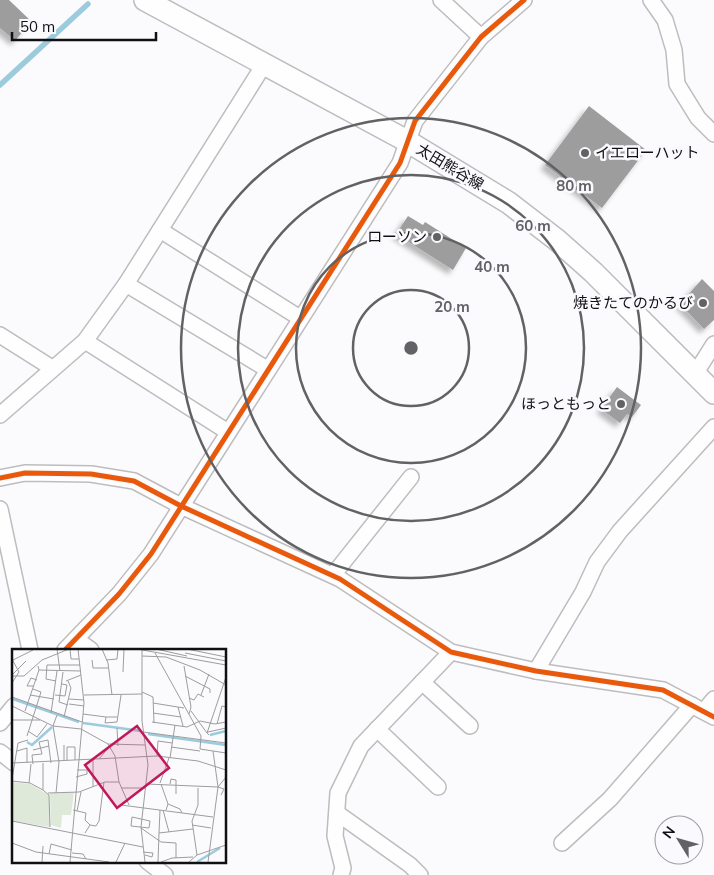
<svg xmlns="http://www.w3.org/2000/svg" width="714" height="875" font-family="Mulish,'Noto Sans JP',sans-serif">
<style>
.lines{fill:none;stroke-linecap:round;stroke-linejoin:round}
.stream{stroke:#9ccbde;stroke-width:5.5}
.building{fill:#9e9d9e;filter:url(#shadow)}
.street-casing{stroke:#bdbdbf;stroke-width:18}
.secondary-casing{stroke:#bdbdbf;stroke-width:24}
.street{stroke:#fefeff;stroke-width:15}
.secondary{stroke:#fefeff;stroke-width:21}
.cycleway-casing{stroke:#fafafe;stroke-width:8}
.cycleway{stroke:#e8590c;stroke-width:5}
.ring{fill:none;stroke:#626264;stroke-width:2.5}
.poi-dot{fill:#626264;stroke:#fafafe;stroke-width:2}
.labels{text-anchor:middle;stroke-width:5;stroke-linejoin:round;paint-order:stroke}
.poi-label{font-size:15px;fill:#0f1011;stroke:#fafafe;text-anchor:end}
.street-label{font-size:15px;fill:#0f1011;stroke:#fafafe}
.inset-river{fill:none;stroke:#9ccbde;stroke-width:2.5}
.inset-road{fill:none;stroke:#9d9d9f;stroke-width:1}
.view{fill:#c2185b;fill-opacity:0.15;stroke:#c2185b;stroke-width:2.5}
.inset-edge{fill:none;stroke:#0f1011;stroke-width:2.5}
.centre{fill:#626264;stroke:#fafafe;stroke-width:2.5}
.ring-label{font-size:15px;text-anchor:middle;font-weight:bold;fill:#626264;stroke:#fafafe;stroke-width:5;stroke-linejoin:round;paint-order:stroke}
</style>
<defs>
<filter id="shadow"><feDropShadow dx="-4.5" dy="4.5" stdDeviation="2.5" flood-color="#0004"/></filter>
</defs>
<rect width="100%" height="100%" fill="#fbfbfd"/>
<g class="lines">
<!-- stream -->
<path class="stream" d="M0,85L88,4"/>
</g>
<!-- building -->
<g class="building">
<path d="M0,0H9L31,21L15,41L0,28Z"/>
<path d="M589,106L646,150L602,208L545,165Z"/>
<path d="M408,216L423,225L425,222L466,248L453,270L396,234Z"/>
<path d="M702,279L714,291V320L704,329L680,304Z"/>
<path d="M617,387L641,405L632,417L627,414L620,423L601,409Z"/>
</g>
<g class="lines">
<!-- street casing -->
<g class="street-casing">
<g id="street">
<path d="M441,0L481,37"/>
<path d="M651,0L665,20L674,50L677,84L698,118L714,134"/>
<path d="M160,230L300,318"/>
<path d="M126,284L267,369"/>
<path d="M0,335L52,368"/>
<path d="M85,341L228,432"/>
<path d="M695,374L714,344"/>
<path d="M0,415L85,341L126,284L265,63"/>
<path d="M0,478L25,473L91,474L134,481L181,506L340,579L451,652L536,671L663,690L714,717"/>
<path d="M0,509L30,650"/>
<path d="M333,575L411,477"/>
<path d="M76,639L91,650"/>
<path d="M65,650L119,594L151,554L400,163L415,121L481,37L524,0"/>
<path d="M536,671L583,592L597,562L620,531L714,427"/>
<path d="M422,682L470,726"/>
<path d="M704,711L714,699"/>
<path d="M0,723L14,706"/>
<path d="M377,729L438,787"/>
<path d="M0,752L14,763"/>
<path d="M337,813L410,865L420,875"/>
<path d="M562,843L610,799L692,705"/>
<path d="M147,861L165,875"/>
<path d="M341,875L343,868L335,836L338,793L361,746L451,652"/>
</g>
</g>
<!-- secondary casing -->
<g class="secondary-casing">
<path id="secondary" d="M145,0L407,141L509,203L557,240L593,272L714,393"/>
</g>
<!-- street -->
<use href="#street" class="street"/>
<!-- secondary -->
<use href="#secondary" class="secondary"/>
<!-- cycleway casing -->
<g class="cycleway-casing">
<g id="cycleway">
<path d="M0,478L25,473L91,474L134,481L181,506L340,579L451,652L536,671L663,690L714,717"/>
<path d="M65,650L119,594L151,554L400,163L415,121L481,37L524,0"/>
</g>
</g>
<!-- cycleway -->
<use href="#cycleway" class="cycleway"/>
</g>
<!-- distance rings -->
<g class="ring">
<circle cx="411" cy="348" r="58"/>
<circle cx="411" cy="348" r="115"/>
<circle cx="411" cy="348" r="173"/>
<circle cx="411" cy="348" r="230"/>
</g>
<!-- markers -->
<g class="poi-dot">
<circle cx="585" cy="153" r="5"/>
<circle cx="437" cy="237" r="5"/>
<circle cx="703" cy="303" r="5"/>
<circle cx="621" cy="404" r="5"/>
</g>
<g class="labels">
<!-- poi labels -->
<g class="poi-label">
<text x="595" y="158" text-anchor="start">イエローハット</text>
<text x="427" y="242">ローソン</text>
<text x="693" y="308">焼きたてのかるび</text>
<text x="611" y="409">ほっともっと</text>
</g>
<!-- street labels -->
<g class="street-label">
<text transform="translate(450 167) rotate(31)" y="5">太田熊谷線</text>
</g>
</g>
<!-- overview -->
<g transform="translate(12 649)">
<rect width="214" height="214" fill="#fbfbfd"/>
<path d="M0,133L18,135L37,146L38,178L0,172ZM62,143L59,166H50L49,179L39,176L38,144Z" fill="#dee9da"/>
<path class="inset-river" d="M1,50L67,73M71,74L129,82M136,85L214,96M198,86L214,82M15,93L20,96L40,78M185,213L208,199"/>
<path class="inset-road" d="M45,0L48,22M58,0L59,10H67M90,0L96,14L100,46M125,0L214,16M144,0L175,7M175,0L214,8M130,1V72L136,116L129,178L133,213M143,4L189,87L188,100L214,104M173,4L214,12M130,7L154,8L188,21L214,36M0,10L7,23L0,34M1,11L21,1M80,11L81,19H96M94,11L105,10L106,0M26,17L27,21L69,22M172,17L179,58L177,65M51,23L47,53L56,56M111,23L112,0M1,25L14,12M0,27H12L30,11L57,0M173,27L198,40V44M44,32L34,30L35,16H68M54,32L69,26M22,37H15L19,29L25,31M130,43L141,48L142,74M18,46L42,50M43,46L53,47L55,36L50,35M72,46L130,45M189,46L197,25M0,48L70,73M177,49L182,51L186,45L192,48M57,50L72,51M141,54L172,59M57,55L72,57M0,57L41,77L69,80L96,95L133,96M166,58L171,77M13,62L27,21M179,62L195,84M39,64L45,22M141,64L169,68M71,65L94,68M52,68L59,39L56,32M105,68H94L93,74L105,73L109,46M0,71H28M140,73L175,78L188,72L203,75L214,73M205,75L210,57L214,58M105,79L106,97M16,82L25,88L35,75M131,83L214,94M196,83L214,79M197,86L195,84L214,28M15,87L29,43L21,40M96,95L103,107L107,133L117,156M52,96V112M159,98L188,102M21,101L37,97M5,102L15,99V114M201,102L206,138L212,140L209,146M145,107L146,92L160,94M158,109L163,76M87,110L97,98M55,111V98H63V111M0,114L145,107L186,112L214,121M31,114V141L37,146L38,178M21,115L20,106L30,105L27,93L36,91L39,114M64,128L75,125V121H65M0,130L6,94L16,91M0,132L18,134L31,141M17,134L19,115M148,134L157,109M134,135L206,138M149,135L156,155L154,161M158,135L159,130L164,131V145M81,138V109M109,139H134M36,144L67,143L93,133H107M44,144L47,113L41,77L45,66M156,155L168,160L170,164M109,156L201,168M61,161L74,164L73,171L78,176M151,161L157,183M65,162L69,143M120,168L138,172L137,179L119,177ZM0,172L131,198M180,176L199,179M129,179L149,193L164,194V209M73,184L78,176L84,177L87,172L92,133M147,184L148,161M0,194L24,203L97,213M131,203L141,204L140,208L133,206M60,204L71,205L74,210M37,205L39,195L60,201M185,206L180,172L186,156V139M30,213L31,197M58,213L72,54L66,0M104,213L113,194M146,213L147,184L181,180M149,213L160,209L181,208M177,213L185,206L214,196M196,213L206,138L214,128"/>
<path class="view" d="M125,77L157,119L105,159L73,116Z"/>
<rect width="214" height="214" class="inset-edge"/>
</g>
<circle cx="411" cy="348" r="8" class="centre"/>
<g class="ring-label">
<text x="574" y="191">80 m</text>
<text x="533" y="231">60 m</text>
<text x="492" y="272">40 m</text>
<text x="452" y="312">20 m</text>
</g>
<!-- north arrow -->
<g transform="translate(679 840) rotate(307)"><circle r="24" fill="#fafafe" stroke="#9c9c9f"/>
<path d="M0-4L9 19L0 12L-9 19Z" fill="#626264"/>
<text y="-8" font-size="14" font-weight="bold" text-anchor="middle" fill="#0f1011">N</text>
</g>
<!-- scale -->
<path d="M12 32v8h144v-8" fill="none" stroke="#0f1011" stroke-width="2.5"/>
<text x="20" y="32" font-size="15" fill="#0f1011" stroke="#fafafe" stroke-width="4" paint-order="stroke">50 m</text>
</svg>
